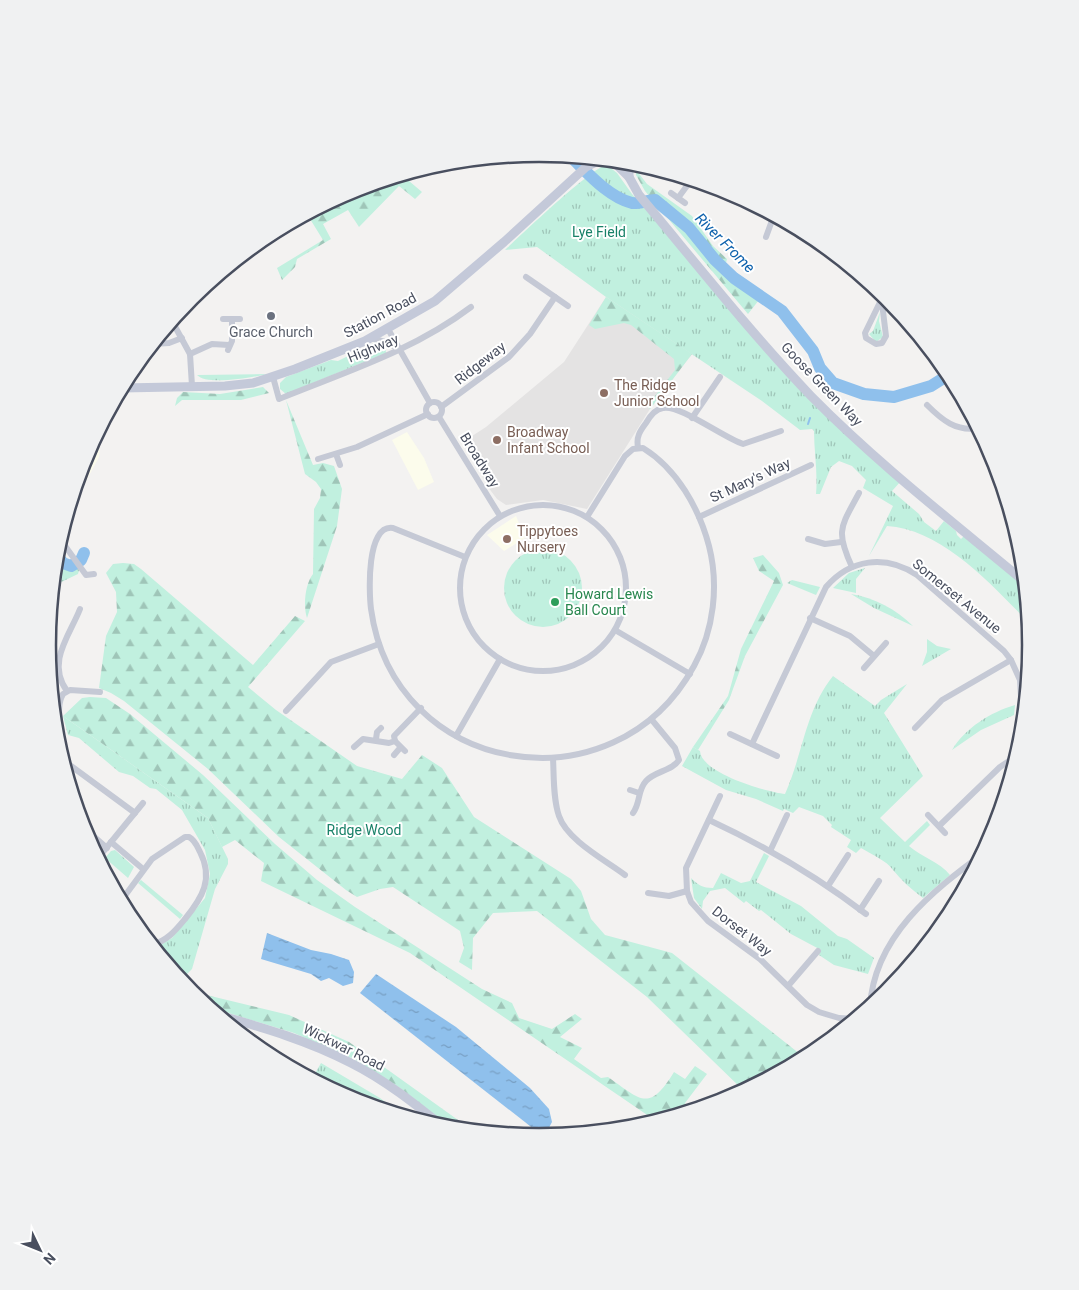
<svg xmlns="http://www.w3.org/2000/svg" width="1079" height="1290" font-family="Roboto,sans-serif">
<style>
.commercial{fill:#fcfcec}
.education{fill:#e4e3e3}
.grass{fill:url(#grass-tufts)}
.forest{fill:url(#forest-firs)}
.pitch{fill:#c1f0df}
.water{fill:url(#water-ripples)}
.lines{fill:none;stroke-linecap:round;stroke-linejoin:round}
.stream{stroke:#8fc0ec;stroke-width:2}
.river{stroke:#8fc0ec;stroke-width:12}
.minor{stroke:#c5c9d5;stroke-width:6}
.secondary{stroke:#c4c9d9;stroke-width:9}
.worship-dot{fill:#6b7280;stroke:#fff;stroke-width:2}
.education-dot{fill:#8d6e63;stroke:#fff;stroke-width:2}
.leisure-dot{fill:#2e9e5b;stroke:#fff;stroke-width:2}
.labels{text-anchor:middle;stroke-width:4;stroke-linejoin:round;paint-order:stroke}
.park-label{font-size:14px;fill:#188168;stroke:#fff}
.street-label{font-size:14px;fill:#494f5f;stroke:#fff}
.worship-label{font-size:14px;fill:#5b616d;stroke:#fff}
.education-label{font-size:14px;fill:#785e54;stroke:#fff;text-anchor:start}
.leisure-label{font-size:14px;fill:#27864d;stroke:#fff;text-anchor:start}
.water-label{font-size:15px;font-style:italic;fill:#0e62ad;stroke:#fff}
.rim{fill:none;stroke:#494f5f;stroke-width:2.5}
</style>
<defs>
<pattern id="grass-tufts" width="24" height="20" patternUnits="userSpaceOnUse" patternTransform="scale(1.25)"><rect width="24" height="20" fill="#c1f0df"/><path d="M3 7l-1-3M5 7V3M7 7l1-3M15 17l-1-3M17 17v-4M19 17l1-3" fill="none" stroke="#9fc5b8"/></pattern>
<pattern id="forest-firs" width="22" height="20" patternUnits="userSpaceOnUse" patternTransform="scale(1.25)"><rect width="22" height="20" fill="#c1f0df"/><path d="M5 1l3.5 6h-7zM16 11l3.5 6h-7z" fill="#9fc5b8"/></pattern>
<pattern id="water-ripples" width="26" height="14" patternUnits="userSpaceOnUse" patternTransform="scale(1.25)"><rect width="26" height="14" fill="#8fc0ec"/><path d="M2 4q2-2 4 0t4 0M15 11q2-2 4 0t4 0" fill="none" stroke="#779ec2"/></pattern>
</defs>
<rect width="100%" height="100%" fill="#f3f2f1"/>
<!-- commercial -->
<g class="commercial">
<path d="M407,432L424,458L434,482L418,490L392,440Z"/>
<path d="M91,446L100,449L99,457L76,500L71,503L85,456Z"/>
<path d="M516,516L525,538L504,551L487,535Z"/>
</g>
<!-- education -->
<path class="education" d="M606,297L692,354L650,409L587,509L543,500L506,505L497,499L488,487L461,438H469L486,427L564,362Z"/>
<!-- grass -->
<g class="grass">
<path d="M607,165L617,173L632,194L679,247L742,325L901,481L892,491L919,514L924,522L936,531L944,521L956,531L957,535L961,539L965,535L1026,587L1029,623C993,586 942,529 887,526L869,556L893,506L863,488L866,480L852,466L839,461L831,467L820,494H816C818,473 814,452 814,431L812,429L800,430L762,401L606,297L537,247L505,250C520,236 593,166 607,165Z"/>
<path d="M880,312L879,321L883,337L876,342L869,334L873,331Z"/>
<path d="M376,342L385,346L386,353L286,394L280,389V383L286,377L331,360L338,361Z"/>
<path d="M268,374C253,377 207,386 197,375Z"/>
<circle cx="543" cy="588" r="39"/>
<path d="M56,558L64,567L77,566L79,570L78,574L53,586Z"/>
<path d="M865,568L856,579V593L833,588L849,573Z"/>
<path d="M792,580L820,587L816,595L787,583Z"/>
<path d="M851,594C875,598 896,609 913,626L874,608Z"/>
<path d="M927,639L937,646L951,649L922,666L927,652Z"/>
<path d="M833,676L875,706L881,700L907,684L884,713L923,776L880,818L905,842L927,821L930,825L909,846C921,857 940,862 950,875L923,898C911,889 901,880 893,870C887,861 871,854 861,848L856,853L847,847L851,840L831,827L832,825L823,816L799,807L793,813L784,809L783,811L756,799L726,790L682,766L693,747L700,751C701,773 766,792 785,794C803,754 805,711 833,676Z"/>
<path d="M1015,705L1014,715L981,730L952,750C965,728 991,712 1015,705Z"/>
<path d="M63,716L208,818L228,859V864L215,889L192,969L185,976L178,977L155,948L172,938L205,898L210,874L205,850L182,810L156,789L150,788L133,776L119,772L79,738L68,735Z"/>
<path d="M115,850L134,867L128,878L105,858L111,851Z"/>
<path d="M764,853L769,856L756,882L801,906L838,936L847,939L874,958L868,974L834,965L819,955L821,950L791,934L761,910L759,911L746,901L744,903L725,888L710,891L703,901L702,909L694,898L691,878C698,885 703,888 713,888L721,873L741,883L750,881Z"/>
<path d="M141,880L183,915L180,919L138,883Z"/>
<path d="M321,1063L380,1098L403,1115L351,1099L312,1079Z"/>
</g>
<!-- forest -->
<g class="forest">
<path d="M635,162L640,164L637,171L647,184L692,216L713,246L727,259L724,271L759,300L748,314L645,191L636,175Z"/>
<path d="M402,175L422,192L415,199L399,186L359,227L348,210L323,224L331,239L297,259L295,267L282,280L277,268L323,240L307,214L351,190Z"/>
<path d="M606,297L692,354L650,409L640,399L643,396L652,400L675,370L674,359L631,325L624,323L595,329L589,325Z"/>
<path d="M263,387L269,393L241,400H182L175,406L177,398L183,392L220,394Z"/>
<path d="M286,400L313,465L323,463L334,466L342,489L337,526L307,618C303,606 305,584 313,574L314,509L320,498L321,489L316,482L305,474Z"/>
<path d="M58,546L66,558L77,566C68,571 62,565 56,558Z"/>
<path d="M763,555L779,573L783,585L745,656L729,700L698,750L693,747L728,696L741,649L774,581L759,571L753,558Z"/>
<path d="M123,563L134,564L141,569L253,665L295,616L305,621L248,687L276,710L357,766L402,779L422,755L442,768L474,817L571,879L581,891L591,919L605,935L672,953L805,1058L744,1091L647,997L537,911L493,913L473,938L472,970L459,962L464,948L460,931L393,887L380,889L357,897L346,890L279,837L208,769L124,701L111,693L99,688L106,636L117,612L116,592L106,573L113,564Z"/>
<path d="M90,697L106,698L130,714L203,775L275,844L317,880L355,907L482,989L512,1003L519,1018L552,1029L575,1014L582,1019L560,1037L582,1048L574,1059L601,1078L608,1077C641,1100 649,1113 674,1072L685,1079L695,1066L707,1074L685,1103L689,1111L656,1121L410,953L261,881L264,863L235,840L222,847L208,818L63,716L82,698Z"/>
<path d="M190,991L289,1015L349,1042L472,1130L452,1128L400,1088L354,1059L294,1033L209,1007Z"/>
</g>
<!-- pitch -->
<g class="pitch">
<path d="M559,581L576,602L552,622L535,601Z"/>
<path d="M328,1073L372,1100L369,1105L351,1099L321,1083Z"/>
</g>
<!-- water -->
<g class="water">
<path d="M267,933L311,950L331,954L349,960L354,972L353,983L343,986L329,978L321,981L311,974L261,959Z"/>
<path d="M376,974L456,1027L530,1088L549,1109L552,1122L544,1137L360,993Z"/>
</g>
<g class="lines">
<!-- stream -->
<path class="stream" d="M808,424L810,418"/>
<!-- river -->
<g class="river">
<path d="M570,156C587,172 608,197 632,203C639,204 648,200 655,200L689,228L715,260L734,278L782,311L813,351L820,368L833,383L864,394L894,397L931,386L950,374"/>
<path d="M56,555L63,563L71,566L81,560L84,553"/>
</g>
<!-- minor -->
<g class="minor">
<path d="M671,193L685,203"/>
<path d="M678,198L692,179"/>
<path d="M799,236L802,230"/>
<path d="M766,237L774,215"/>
<path d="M239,258L254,249L269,234"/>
<path d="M526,277L568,306"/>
<path d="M882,303L886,336L882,343L876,344L866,338L865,333L884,294"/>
<path d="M223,319H240"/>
<path d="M172,321L190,354L192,386"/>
<path d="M388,329L430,403"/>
<path d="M371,338L385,342L398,348"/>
<path d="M153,344L169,343L182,338"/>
<path d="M228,350L232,341V319"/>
<path d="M190,354L212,344L229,345"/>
<path d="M273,377L279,399C345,372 413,351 471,307"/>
<circle cx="434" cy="410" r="8"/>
<path d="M927,405C942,420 956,432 979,428"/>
<path d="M441,407L509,357L530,334L555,297"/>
<path d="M439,417L500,516"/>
<path d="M692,418L720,377"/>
<path d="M638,447C636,437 640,431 646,423C650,416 655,409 663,408C679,404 724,438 743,444L781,431"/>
<path d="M336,454L340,465"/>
<path d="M318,459L357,447L428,414"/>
<circle cx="543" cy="588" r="83"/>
<path d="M699,517L811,465"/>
<path d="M60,539L86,575L94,574"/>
<path d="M808,539L825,544L841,542"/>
<path d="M465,557L393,528C366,524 369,593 371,609C394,776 614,813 694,666C714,630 719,585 709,546C699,508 677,469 643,448L633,449L625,456L587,517"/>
<path d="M852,567C835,530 841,527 859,493"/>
<path d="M810,618L850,636L874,656"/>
<path d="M615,630L690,674"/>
<path d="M864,668L886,643"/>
<path d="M67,691C46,662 70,635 80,609"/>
<path d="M52,694L60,699"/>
<path d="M286,711L331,662L379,644"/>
<path d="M915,728L942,700L1011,660"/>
<path d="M730,734L777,756"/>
<path d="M456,736L500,659"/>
<path d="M376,739L377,732L381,728"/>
<path d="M395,741L405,751"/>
<path d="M752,744L826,587C850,559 885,554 917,575L1004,651L1011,660L1020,680L1023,731"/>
<path d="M354,747L363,739L389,743L395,741L394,736L421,708"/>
<path d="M60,751C66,732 53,712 63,694L70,690L100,692"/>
<path d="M394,755L400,748"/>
<path d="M553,758C554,776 553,799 559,816C567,840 605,860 625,875"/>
<path d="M63,760L135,813"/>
<path d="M630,790L639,793"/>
<path d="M720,796L686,868L687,891L691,902L708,921L760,959L807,1005L819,1012L839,1018L856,1019"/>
<path d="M633,813C641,802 637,791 646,781C655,771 672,771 679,760L675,748L652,720"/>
<path d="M928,815L945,833"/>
<path d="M709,820C767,847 815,875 866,914"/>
<path d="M939,826L1000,767L1018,755"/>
<path d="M83,827L107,848"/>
<path d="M111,842L143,869"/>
<path d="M771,849L787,815"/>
<path d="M98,858L143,803"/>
<path d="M828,886L848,855"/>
<path d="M648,893L669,896L687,891"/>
<path d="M121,901L152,859L185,837H189C195,840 197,846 200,852C214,879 202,898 185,919C175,931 168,940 152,945"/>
<path d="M860,910L879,881"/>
<path d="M788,986L818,951"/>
<path d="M870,1007C874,937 932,891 984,853"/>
</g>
<!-- secondary -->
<g class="secondary">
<path d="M612,160L629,177L639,195C695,262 750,332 811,396C877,463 953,522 1025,582"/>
<path d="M629,177V162"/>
<path d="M122,388L225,386L253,383L295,369L365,341L435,301L504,242L586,167L602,159"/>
<path d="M219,1015C264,1028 309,1041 351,1063C385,1080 415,1104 445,1128"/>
</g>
</g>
<!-- markers -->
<circle class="worship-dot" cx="271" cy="316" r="5"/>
<g class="education-dot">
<circle cx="604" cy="393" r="5"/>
<circle cx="497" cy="440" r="5"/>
<circle cx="507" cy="539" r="5"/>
</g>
<circle class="leisure-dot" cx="555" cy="602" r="5"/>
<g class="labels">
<!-- park labels -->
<g class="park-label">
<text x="599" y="237">Lye Field</text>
<text x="364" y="835">Ridge Wood</text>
</g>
<!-- street labels -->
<g class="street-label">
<text transform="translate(380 315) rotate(-28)" y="5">Station Road</text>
<text transform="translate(373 348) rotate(-22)" y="5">Highway</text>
<text transform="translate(480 363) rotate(-38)" y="5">Ridgeway</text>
<text transform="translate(822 384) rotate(46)" y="5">Goose Green Way</text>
<text transform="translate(480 460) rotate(58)" y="5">Broadway</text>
<text transform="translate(750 480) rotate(-25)" y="5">St Mary's Way</text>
<text transform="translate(957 596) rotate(39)" y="5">Somerset Avenue</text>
<text transform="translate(742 931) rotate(38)" y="5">Dorset Way</text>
<text transform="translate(344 1047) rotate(26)" y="5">Wickwar Road</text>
</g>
<!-- worship labels -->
<g class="worship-label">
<text x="271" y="337">Grace Church</text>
</g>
<!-- education labels -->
<g class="education-label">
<text x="614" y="390">The Ridge<tspan x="614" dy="16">Junior School</tspan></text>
<text x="507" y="437">Broadway<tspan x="507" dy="16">Infant School</tspan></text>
<text x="517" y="536">Tippytoes<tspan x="517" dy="16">Nursery</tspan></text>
</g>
<!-- leisure labels -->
<g class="leisure-label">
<text x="565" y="599">Howard Lewis<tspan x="565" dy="16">Ball Court</tspan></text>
</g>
<!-- water labels -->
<g class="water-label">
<text transform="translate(725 243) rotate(45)" y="5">River Frome</text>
</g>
</g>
<!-- crop -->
<path d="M0 0H1079V1290H0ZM56 645a483 483 0 1 1 966 0a483 483 0 1 1-966 0Z" fill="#f0f1f2" fill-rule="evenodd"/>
<path class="rim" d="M56 645a483 483 0 1 1 966 0a483 483 0 1 1-966 0Z"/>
<!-- north arrow -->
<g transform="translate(40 1250) rotate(133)" stroke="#ffffff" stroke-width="4" paint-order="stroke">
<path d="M0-4L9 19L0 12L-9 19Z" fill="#494f5f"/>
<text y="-8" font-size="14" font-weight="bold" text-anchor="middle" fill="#494f5f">N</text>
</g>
</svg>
